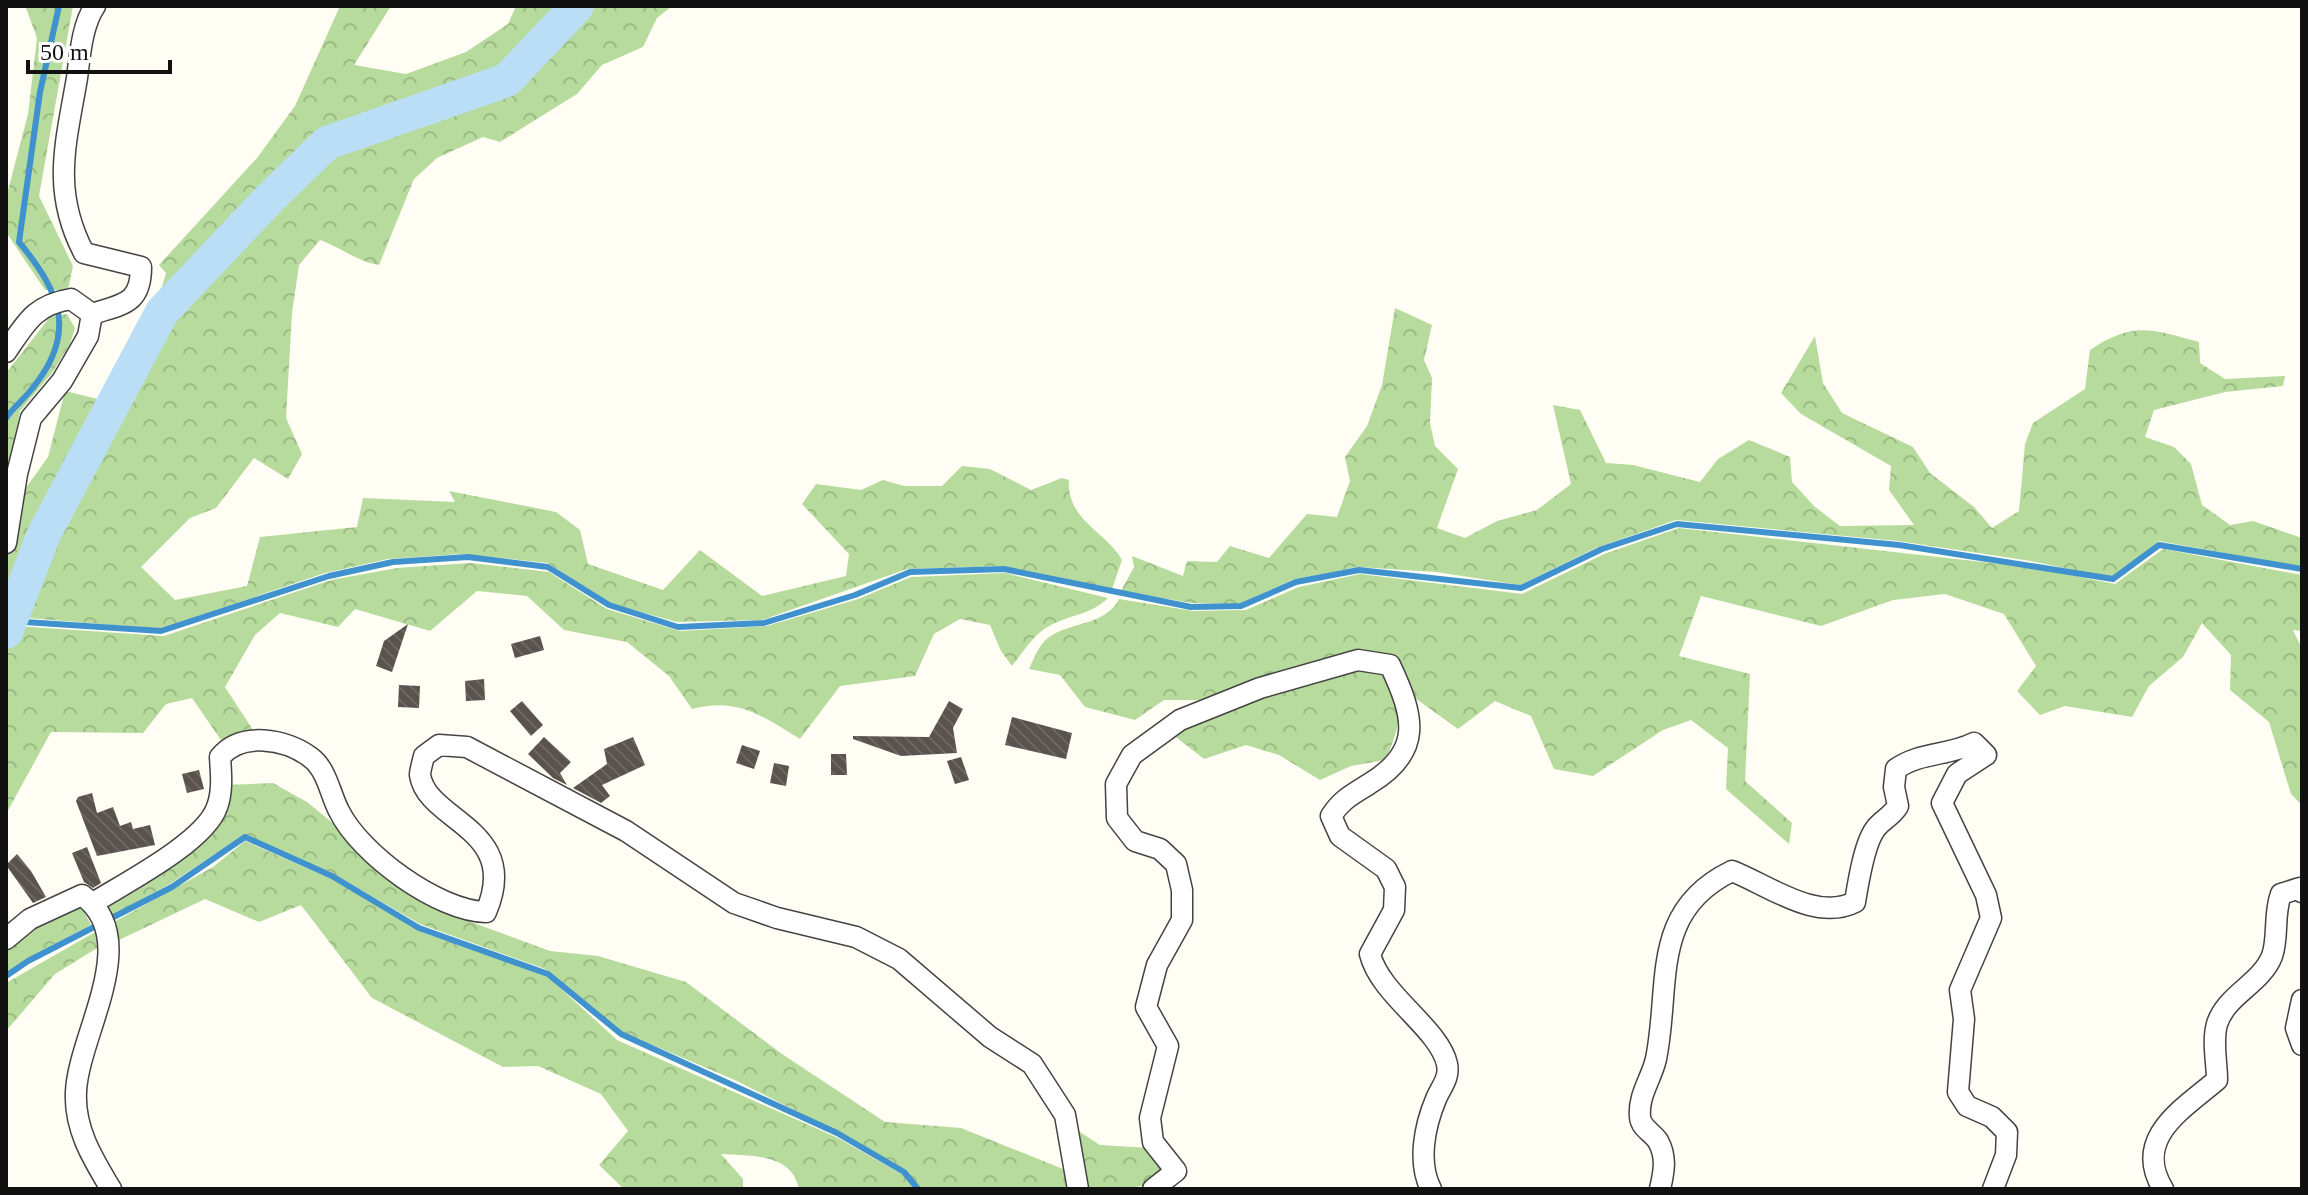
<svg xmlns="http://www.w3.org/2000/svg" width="2308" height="1195" font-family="Georgia,serif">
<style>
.forest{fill:url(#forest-crowns)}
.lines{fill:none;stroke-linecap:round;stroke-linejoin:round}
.stream{stroke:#3f92ce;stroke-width:6}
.river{stroke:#b9def6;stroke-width:34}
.building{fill:url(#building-back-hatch)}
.minor-casing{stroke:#444;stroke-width:23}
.minor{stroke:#fff;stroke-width:20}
</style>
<defs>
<pattern id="forest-crowns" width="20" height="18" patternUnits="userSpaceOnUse" patternTransform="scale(2)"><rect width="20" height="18" fill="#b7db9c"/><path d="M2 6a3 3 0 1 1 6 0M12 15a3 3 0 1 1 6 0" fill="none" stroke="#9cbb85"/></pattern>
<pattern id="building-back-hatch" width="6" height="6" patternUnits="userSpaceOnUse" patternTransform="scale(2)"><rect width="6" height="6" fill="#59524d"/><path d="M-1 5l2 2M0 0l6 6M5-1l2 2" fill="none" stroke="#6c6662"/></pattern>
</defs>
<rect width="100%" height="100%" fill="#fffdf4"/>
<!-- forest -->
<g class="forest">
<path d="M22,6H73L39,196L73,266L68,290H45L6,232V198L28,114L37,38L26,8Z"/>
<path d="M340,6H391L354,65L406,74L466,52L508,24L516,6H568L509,72L484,85L324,141L170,298L142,337L38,534L6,619V564L20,496L48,457L65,391L98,399L131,336L161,290L166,273L159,265L257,158L295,106Z"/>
<path d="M582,6H672L657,18L643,47L602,65L577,94L500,142L483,137L437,158L414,179L379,265C356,261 342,248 320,240L299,265L292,313L286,418L302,454L288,479L254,458L216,508L190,518L141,567L175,600L247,586L260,537L357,527L363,498L455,502L449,491L556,512L580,530L588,564L663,590L700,550L762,596L846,576L849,554L802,504L816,484L861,490L883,480L904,486H942L962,466L990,469L1031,490L1062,478L1069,480C1066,520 1107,532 1122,560L1112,589H1097L1005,566L907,569L762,620L677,622L608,603L548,563L462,554L388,559L325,573L160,629L17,617L48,535L166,314L330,146L511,83Z"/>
<path d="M1395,308L1432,325L1424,360L1432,378L1430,423L1435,446L1458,469L1437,528L1465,538L1497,521L1537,510L1571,484L1553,405L1580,410L1606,463L1633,465L1700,482L1718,459L1749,440L1790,457L1792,482L1815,507L1840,526L1914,525L1889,490L1891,466L1801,414L1781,393L1815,336L1823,383L1842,413L1913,447L1930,473L1974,507L1992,528L2019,511L2025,444L2033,423L2085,389L2090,350C2133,321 2152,329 2199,342L2200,363L2225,379L2285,376L2283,386L2225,392L2154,410L2145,437L2174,447L2191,464L2202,505L2230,525L2253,521L2302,538V567L2159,541L2111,578L2031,561L1898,541L1676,520L1596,548L1520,585L1436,572L1358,567L1292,580L1239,604L1191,603L1121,591L1134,567L1132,556L1183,576L1187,561L1217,562L1230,546L1269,558L1307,514L1337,517L1350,481L1345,457L1367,426L1382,385Z"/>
<path d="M67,314L75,328L70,344L52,373L20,411L6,490V373L50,317Z"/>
<path d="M1679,528L2036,568L2115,584L2163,549L2302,575V631L2293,630L2302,649V805L2291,794L2269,722L2230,690L2231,655L2202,623L2183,657L2149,686L2132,717L2065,706L2040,715L2017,691L2036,666L2004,614L1945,594L1893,600L1821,626L1701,596L1679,656L1750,674L1745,781L1792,823L1789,844L1726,789L1728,748L1691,720L1663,730L1593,776L1554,769L1531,716L1495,701L1458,729L1415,698L1393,661L1210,700H1164L1135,720L1085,707L1060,675L1029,669C1035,656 1040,641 1054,634C1076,622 1106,624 1119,599L1193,611L1246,610L1299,587L1360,574L1522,594L1604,554Z"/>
<path d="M471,563L549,572L607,609L680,631L767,626L858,599L911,577L1005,573L1108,598C1091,615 1072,614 1051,625C1033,634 1025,650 1012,666L1001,651L990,625L960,619L934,634L915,676L840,686L800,739C762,716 738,697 692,709L669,676L627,642L564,630L527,596L477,591L430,631L355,609L338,627L280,613L255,635L225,687L253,730L221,740L192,698L166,704L143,733L51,732L6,814V648L15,626L164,636L331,580L397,568Z"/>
<path d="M1355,666C1411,675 1405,719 1385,760L1351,766L1320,780L1279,755L1246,745L1204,759L1172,734L1221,707Z"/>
<path d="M273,783L307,802L351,838L463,919L550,951L598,956L686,982L782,1054L885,1122L961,1128L1073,1173L1075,1189H920L904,1170L836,1131L737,1081L622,1032L545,969L420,924L330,872L243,835L170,884L109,917L104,903L179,857L227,785Z"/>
<path d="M245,841L334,880L424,933L547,976L617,1040L838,1138L903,1175L914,1189H799C792,1153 750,1156 721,1154L743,1179V1189H624L599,1165L628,1131L601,1094L538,1066L503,1067L372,998L301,905L259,922L205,899L119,940L114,922L213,867Z"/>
<path d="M81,906L91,925L24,960L6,973V946L36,925Z"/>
<path d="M97,931L102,945L55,974L6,1031V983Z"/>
<path d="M1077,1130L1100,1145L1150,1148L1171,1170C1143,1193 1116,1189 1082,1189Z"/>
</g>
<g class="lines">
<!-- stream -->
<g class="stream">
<path d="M6,418C13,408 23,400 31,390C78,334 61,293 19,242L40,92L59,6"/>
<path d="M10,621L161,631L329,576L393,562L468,557L548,567L609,605L678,627L764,623L855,595L910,572L1004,569L1191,607L1241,606L1296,582L1359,570L1521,588L1602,549L1677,524L1899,545L2113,579L2159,545L2302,569"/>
<path d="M6,976L28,961L172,887L245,837L332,876L419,928L548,974L621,1034L837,1133L904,1172L918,1189"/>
</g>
<!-- river -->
<path class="river" d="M6,632L44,534L162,312L271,197L327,143L507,80L577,6"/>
</g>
<!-- building -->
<g class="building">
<path d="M408,624L392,672L376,666L384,641Z"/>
<path d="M540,636L544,650L515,658L511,644Z"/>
<path d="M484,679L485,700L466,701L465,681Z"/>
<path d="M399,685L420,686L419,708L398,707Z"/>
<path d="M522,701L543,725L531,736L510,711Z"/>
<path d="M949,701L963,709L953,728L957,753L901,756L853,739V736L929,737Z"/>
<path d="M1012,717L1072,733L1066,759L1005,745Z"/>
<path d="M544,737L571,762L560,773L567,785L553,778L528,754Z"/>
<path d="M633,737L645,765L602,785L610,796L601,803L573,788L607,764L604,749Z"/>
<path d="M742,745L760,751L754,769L736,763Z"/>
<path d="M831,754H846L847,775H831Z"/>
<path d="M961,757L969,780L955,784L947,761Z"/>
<path d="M774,763L789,766L786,786L770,783Z"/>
<path d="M199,770L204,789L187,793L182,774Z"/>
<path d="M92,793L97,813L113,807L120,826L131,822L133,829L150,825L155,845L97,856L76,801L78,797Z"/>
<path d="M87,847L101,883L93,888L84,882L72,853Z"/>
<path d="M17,854L31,871L46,897L33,903L6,865Z"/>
</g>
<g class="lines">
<!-- minor casing -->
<g class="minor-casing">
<g id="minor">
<path d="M92,314C123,304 141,304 141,267L84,253C51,190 66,143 77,78C80,55 82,25 95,6"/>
<path d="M6,352C26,323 34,305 71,299L92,314L88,336L62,381L31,418L17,474L6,543"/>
<path d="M93,903C125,883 205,842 217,807C223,791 221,773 220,757C241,731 286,739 310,757C327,769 330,794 339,811C360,854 438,911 486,912C522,828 427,822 420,775C420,770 423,761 424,756L439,745L467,747L626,831L734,903L777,918L856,937L899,959L990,1037L1032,1064L1065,1115L1078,1189"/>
<path d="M6,939L30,919L82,895C144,939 78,1035 76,1092C74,1129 93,1159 111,1189"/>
<path d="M2302,1000L2296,1028L2302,1045"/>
<path d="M1153,1189L1176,1171L1153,1142L1150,1118L1168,1046L1146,1007L1157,965L1182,920V890L1176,864L1160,849L1135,841L1117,818L1116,784L1132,755L1180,720L1260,688L1358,660L1390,665C1414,716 1424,751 1369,784C1352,795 1342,799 1331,816L1340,836L1386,869L1395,887L1394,910L1370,954C1380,995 1439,1028 1447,1064C1450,1078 1441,1087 1436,1099C1425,1125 1417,1162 1431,1189"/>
<path d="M1660,1189C1664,1172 1667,1157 1658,1141C1652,1132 1641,1128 1640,1117C1638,1095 1651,1080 1656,1059C1671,986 1649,911 1732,871C1768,885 1816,922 1855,902C1858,884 1864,843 1876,828C1882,820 1892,816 1898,806L1894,787L1896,769C1920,752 1948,756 1974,743L1986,755L1957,774L1942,803L1986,895L1991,918L1960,990L1964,1019L1958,1092L1967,1106L1992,1117L2007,1132L2006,1155L1993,1189"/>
<path d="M2163,1189C2132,1138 2183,1109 2217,1080C2217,1062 2212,1042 2217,1024C2226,995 2261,984 2272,956C2279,936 2273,916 2281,894L2300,888L2302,892"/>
</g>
</g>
<!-- minor -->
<use href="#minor" class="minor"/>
</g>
<!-- border -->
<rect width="2308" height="1195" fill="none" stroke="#111111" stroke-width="16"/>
<!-- scale -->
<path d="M28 60v12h142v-12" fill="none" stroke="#111111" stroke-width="4"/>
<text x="40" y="60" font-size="24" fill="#111111" stroke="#ffffff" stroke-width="6" paint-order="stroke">50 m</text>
</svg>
